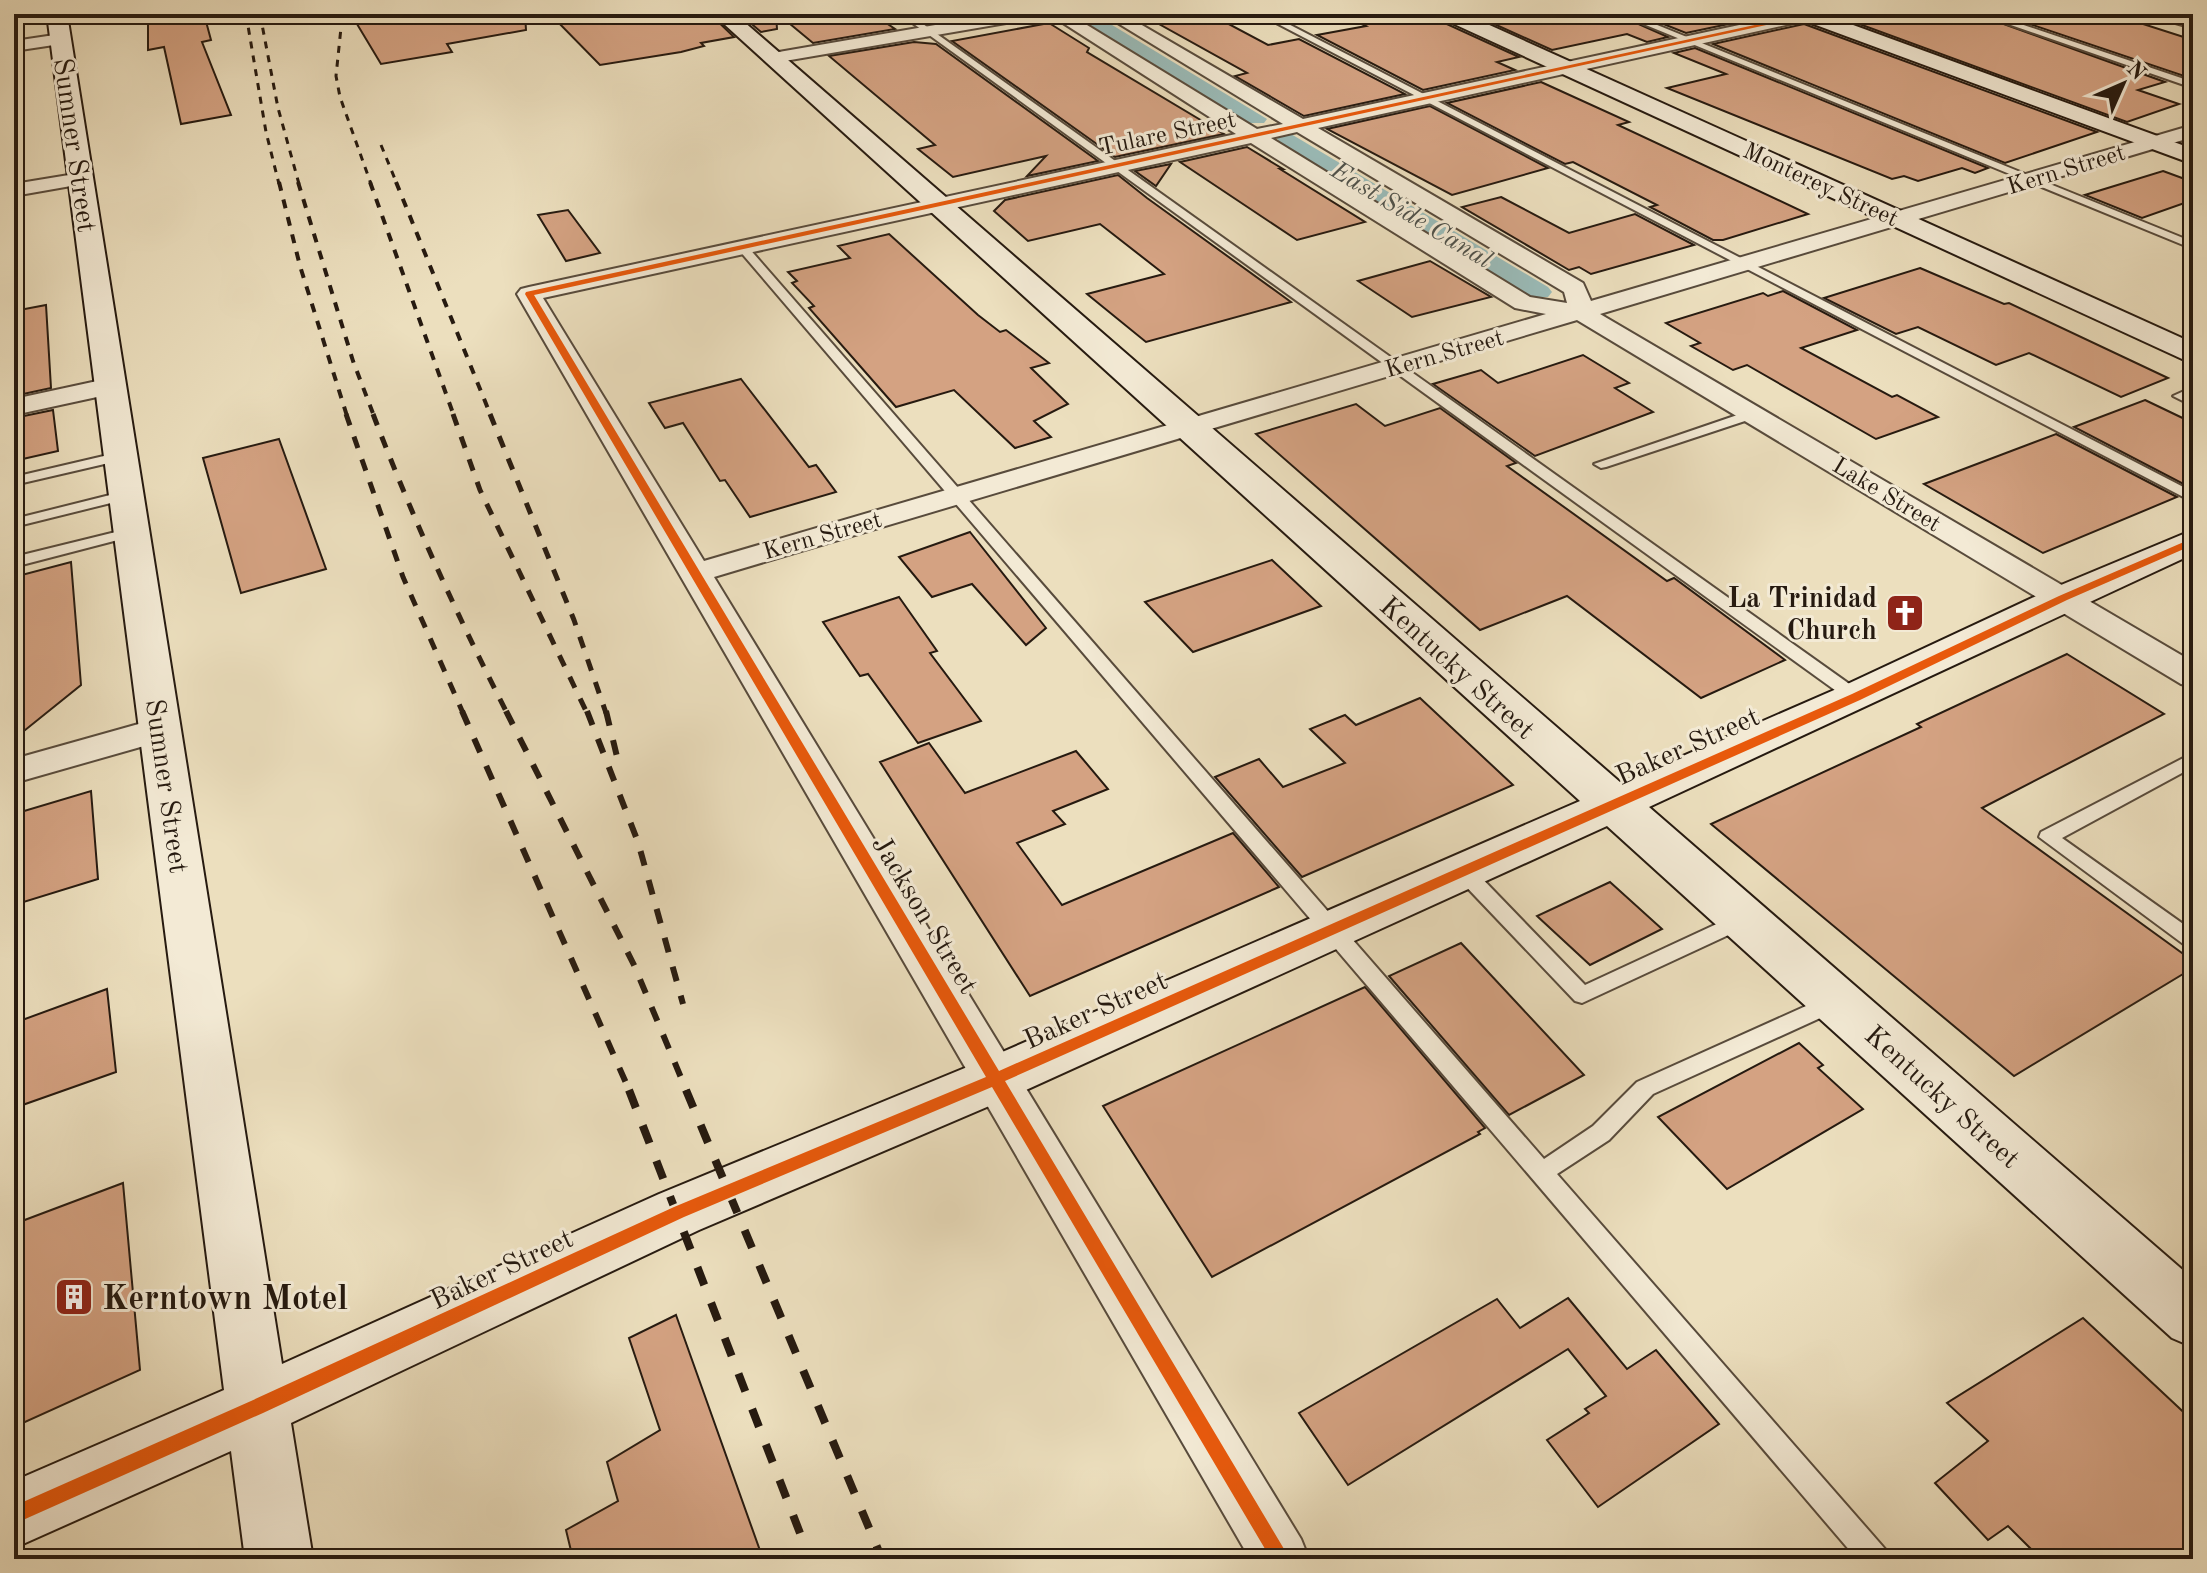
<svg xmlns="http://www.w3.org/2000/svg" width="2207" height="1573" font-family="'Old Standard TT',serif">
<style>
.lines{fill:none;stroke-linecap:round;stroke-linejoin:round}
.canal{fill:#9abbb8;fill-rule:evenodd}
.building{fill:#d4a282;stroke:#261a10;stroke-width:2}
.lane-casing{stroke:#584b3c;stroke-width:4}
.street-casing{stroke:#584b3c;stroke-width:4}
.secondary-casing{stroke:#261a10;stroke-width:4}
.lane{fill:#f3ead5;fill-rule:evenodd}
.street{fill:#f3ead5;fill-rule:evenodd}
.secondary{fill:#f3ead5;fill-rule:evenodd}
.rail-far4{stroke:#261a10;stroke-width:3;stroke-dasharray:7 7;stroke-linecap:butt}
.rail-far3{stroke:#261a10;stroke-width:4;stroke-dasharray:9 9;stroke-linecap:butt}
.rail-far2{stroke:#261a10;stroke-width:5;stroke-dasharray:12 12;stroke-linecap:butt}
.rail-far1{stroke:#261a10;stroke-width:6;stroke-dasharray:15 15;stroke-linecap:butt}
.rail{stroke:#261a10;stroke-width:8;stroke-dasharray:19 19;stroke-linecap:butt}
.cycleway-casing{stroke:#f3ead5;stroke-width:5}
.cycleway{fill:#e8590c;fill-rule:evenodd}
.labels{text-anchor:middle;stroke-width:6;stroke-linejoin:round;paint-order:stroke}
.far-street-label{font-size:24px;fill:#261a10;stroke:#f3ead5}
.far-water-label{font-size:26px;font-style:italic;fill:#4f524b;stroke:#f3ead5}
.street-label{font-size:28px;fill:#261a10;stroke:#f3ead5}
.poi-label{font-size:28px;font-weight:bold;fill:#261a10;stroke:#f3ead5;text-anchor:end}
.near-poi-label{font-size:34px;font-weight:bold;fill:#261a10;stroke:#f3ead5;text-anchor:start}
</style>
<rect width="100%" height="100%" fill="#ecdfbe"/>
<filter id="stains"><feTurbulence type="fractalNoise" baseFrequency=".0025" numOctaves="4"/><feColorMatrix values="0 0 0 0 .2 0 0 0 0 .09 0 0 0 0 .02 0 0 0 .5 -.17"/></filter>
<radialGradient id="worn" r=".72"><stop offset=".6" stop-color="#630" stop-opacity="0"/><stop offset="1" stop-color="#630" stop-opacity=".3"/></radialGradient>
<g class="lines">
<!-- canal -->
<g class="canal">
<path d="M1072,14H1094L1267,119L1264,123H1250Z"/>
<path d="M1286,131L1548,287L1552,292L1548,297H1530L1279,141L1276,137L1279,133Z"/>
</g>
</g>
<!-- building -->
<g class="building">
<path d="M148,14H204L211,40L202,42L231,115L181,124L164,47L148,50Z"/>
<path d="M351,14H525L526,30L447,44L452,52L381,64Z"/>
<path d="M550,14H710L734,37L701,43L704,46L681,52L600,65Z"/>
<path d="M740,14H776L777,29L761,32Z"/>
<path d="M778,14H873L895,29L813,43Z"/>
<path d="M1141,14H1210L1268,45L1299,39L1405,94L1304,116L1235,76L1247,73Z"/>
<path d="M1342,14H1435L1440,21L1519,57L1497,62L1515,70L1423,90L1317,35L1366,26Z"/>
<path d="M1472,14H1616L1668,37L1647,42L1627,34L1552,50Z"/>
<path d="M1638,14H1776L1686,33Z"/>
<path d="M1832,14H1976L2165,82L2138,90L2179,104L2127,122Z"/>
<path d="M2000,14H2112L2193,40V73L2184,76Z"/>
<path d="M1049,23L1089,48L1087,52L1224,134L1115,157L952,41Z"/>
<path d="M1804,24L2097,132L2005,163L1713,44Z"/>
<path d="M914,42L936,44L1098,161L1027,176L1046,156L953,177L918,149L935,145L829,56Z"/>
<path d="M1695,48L1988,168L1975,173L1962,168L1918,181L1904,176L1892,179L1667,88L1726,74L1674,53Z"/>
<path d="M1541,82L1629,122L1618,125L1808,214L1723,240H1713L1650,207L1657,205L1573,162L1565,164L1447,103Z"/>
<path d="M1430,106L1548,168L1452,195L1327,129Z"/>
<path d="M1247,147L1283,169H1280L1365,222L1297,240L1180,162Z"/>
<path d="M1171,164L1156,186L1135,171Z"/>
<path d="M2163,171L2193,182V200L2142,218L2085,195Z"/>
<path d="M1118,175L1147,198L1291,302L1146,342L1087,294L1164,274L1100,224L1028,241L994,211L1005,200Z"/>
<path d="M1501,197L1569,233L1635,214L1694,245L1591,274L1579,267L1569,270L1462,207Z"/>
<path d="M568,210L600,253L566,261L538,215Z"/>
<path d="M889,234L978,315L1000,332L1006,330L1049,363L1031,368L1068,404L1034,421L1051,437L1015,448L954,390L896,407L809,308L814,306L792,283L797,281L788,272L850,258L838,246Z"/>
<path d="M1430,261L1491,297L1412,317L1358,281Z"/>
<path d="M1920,268L2004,304L2009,303L2168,378L2121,397L2029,353L1996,365L1918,327L1896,334L1824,298Z"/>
<path d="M1783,291L1857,330L1801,348L1892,397L1897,395L1938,417L1876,439L1747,365L1733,370L1691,346L1700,343L1666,323L1763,293L1768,296Z"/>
<path d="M46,305L51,388L14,396V311Z"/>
<path d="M1583,355L1629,383L1615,388L1653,412L1535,456L1433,384L1481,370L1498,383Z"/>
<path d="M741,379L809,467L816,465L836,492L750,517L725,480L720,481L683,423L665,428L649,403Z"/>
<path d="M2145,400L2193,423V489L2074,427Z"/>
<path d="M1356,404L1385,426L1440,408L1516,463L1507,466L1667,581L1674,578L1785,660L1701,698L1567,596L1480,630L1256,434Z"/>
<path d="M53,410L58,451L14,461V418Z"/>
<path d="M2056,434L2177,497L2043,553L1924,484Z"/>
<path d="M279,439L326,569L241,593L203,458Z"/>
<path d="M970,532L1046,628L1026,645L972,584L932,597L899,557Z"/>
<path d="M1272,560L1321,606L1193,652L1145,602Z"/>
<path d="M71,562L81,685L14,739V577Z"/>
<path d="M899,597L937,651L930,653L981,721L918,743L868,674L860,676L823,622Z"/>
<path d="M2067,654L2164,714L1982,808L2193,961V968L2014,1076L1711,824L1921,727L1917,724Z"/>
<path d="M1420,698L1513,785L1302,877L1215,777L1259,759L1283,787L1345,763L1310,729L1345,715L1356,725Z"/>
<path d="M929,743L965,793L1076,751L1108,789L1053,811L1065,824L1017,843L1062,905L1233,833L1279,887L1030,996L880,762Z"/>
<path d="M91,791L98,879L14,905V814Z"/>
<path d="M1610,882L1662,929L1590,965L1537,916Z"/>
<path d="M1461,943L1584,1075L1509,1115L1389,976Z"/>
<path d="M1365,987L1485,1128L1478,1132L1480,1134L1212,1277L1103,1106Z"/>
<path d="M107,989L116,1072L14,1108V1023Z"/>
<path d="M1799,1043L1823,1065L1818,1068L1863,1109L1727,1189L1658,1117Z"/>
<path d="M123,1183L140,1370L14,1427V1224Z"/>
<path d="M1568,1298L1627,1369L1656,1350L1719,1424L1598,1507L1547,1440L1589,1413L1585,1409L1606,1396L1568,1349L1348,1485L1299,1413L1497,1299L1520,1328Z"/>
<path d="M676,1315L763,1559H573L566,1530L618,1501L607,1462L660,1430L629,1338Z"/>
<path d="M2083,1318L2193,1421V1559H2041L2008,1526L1988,1540L1935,1483L1988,1441L1947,1403Z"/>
</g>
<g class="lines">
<!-- lane casing -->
<g class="lane-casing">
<g id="lane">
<path d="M900,14H909L1862,693L1864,697L1862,701H1850Z"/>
<path d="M1259,14H1269L2193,492V502Z"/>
<path d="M1619,14H1630L2193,242V249Z"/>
<path d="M1979,14H1991L2193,82V88Z"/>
<path d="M739,246H747L1544,1159L1593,1126L1637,1082L1826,997L1833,995L1840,997L1843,1003L1840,1009L1653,1094L1609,1140L1557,1174L1885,1549L1889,1559H1857L739,250Z"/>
<path d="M2193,387V406L2173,396Z"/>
<path d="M1752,410L1759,414L1757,417L1606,467L1601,468L1594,464Z"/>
<path d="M121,452L128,456L126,459L14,485V477Z"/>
<path d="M126,491L131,492V498L14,527V519Z"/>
<path d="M132,528L137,529V535L14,567V557Z"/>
<path d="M2193,753V767L2062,838L2193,931V949L2186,946L2039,837L2041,832Z"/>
<path d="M1463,864L1470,866L1585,985L1736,915H1750L1753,920L1750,925L1582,1003L1575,1001L1456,876L1453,871L1456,866Z"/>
</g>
</g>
<!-- street casing -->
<g class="street-casing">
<g id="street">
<path d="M999,14H1037L1029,19L773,63L764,58L773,53Z"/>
<path d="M1049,14H1069L1257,129L1283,124L1103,14H1123L1303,119L1790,14H1821L1813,19L1318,128L1583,283L1591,301L2193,125V137L1600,314L2193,662V687L2181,684L1577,320L714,577L1301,1539L1309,1559H1250L517,294L521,289L529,287L1236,134ZM1297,132L1564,292L1567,303L1530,297L1271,138ZM1251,143L1515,308L1546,314L704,561L543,298Z"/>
<path d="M2156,14H2182L2193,18V28L2158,18Z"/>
<path d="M61,34L70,39L67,43L14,51V41Z"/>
<path d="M81,173L91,179L88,183L14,196V184Z"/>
<path d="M111,378L120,380L124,386L120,392L14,415V399Z"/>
<path d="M160,718L172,722L177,730L172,738L14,783V759Z"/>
</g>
</g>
<!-- secondary casing -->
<g class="secondary-casing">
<g id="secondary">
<path d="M47,14H67L282,1364L659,1194L977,1063L1580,801L713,14H735L1621,783L1841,687L2049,590L2193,530V554L1649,807L2193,1279V1347L2172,1338L1607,826L1015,1095L699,1230L291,1423L313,1559H245L231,1451L14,1548V1481L224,1390Z"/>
<path d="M1438,14H1465L2193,343V364L1441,18Z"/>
<path d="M1794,14H1823L2193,149V164L1797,18Z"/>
</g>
</g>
<!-- lane -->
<use href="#lane" class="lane"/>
<!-- street -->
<use href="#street" class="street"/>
<!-- secondary -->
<use href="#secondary" class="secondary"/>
<!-- rail-far4 -->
<g class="rail-far4">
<path d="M246,14L266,132L279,184"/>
<path d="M260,14L278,108L299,184"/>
<path d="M342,18L336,76L340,97L371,184"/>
<path d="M381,145L397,184"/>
</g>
<!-- rail-far3 -->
<g class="rail-far3">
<path d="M279,182L300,266L347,416"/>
<path d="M298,182L353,361L374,416"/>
<path d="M370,182L454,416"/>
<path d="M396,182L491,416"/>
</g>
<!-- rail-far2 -->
<g class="rail-far2">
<path d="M346,414L403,577L463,713"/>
<path d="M373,414C412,517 457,615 507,713"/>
<path d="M453,414L480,490L587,713"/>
<path d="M490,414L574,620L606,713"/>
</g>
<!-- rail-far1 -->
<g class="rail-far1">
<path d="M462,711L630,1092"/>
<path d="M506,711L634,965L687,1092"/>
<path d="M587,711L638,842L683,1004"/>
<path d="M606,711L619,765"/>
</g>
<!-- rail -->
<g class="rail">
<path d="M629,1090L810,1559"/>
<path d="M686,1090L882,1559"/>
</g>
<!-- cycleway casing -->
<g class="cycleway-casing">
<path id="cycleway" d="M1805,14H1816L534,295L999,1071L1852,694L2059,596L2193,538V545L2067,600L1860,700L1005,1081L1290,1559H1271L992,1087L684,1217L263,1413L14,1524V1506L251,1401L674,1207L986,1077L525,294L526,292Z"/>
</g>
<!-- cycleway -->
<use href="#cycleway" class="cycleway"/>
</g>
<!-- icons -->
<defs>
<g id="church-square" transform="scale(2)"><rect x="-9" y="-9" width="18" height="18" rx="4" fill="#8f2418" stroke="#f3ead5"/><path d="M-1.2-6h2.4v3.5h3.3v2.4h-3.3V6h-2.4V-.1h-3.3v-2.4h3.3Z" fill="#fff"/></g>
<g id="building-square" transform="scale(2)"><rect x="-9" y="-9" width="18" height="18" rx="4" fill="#8f2418" stroke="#f3ead5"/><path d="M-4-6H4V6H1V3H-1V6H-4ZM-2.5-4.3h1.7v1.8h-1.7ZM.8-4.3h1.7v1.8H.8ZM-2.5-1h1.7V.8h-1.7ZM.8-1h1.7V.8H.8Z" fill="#fff"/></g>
</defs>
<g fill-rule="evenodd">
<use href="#church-square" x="1905" y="613"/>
<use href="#building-square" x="74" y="1297"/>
</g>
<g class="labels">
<!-- far-street labels -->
<g class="far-street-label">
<text transform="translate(1167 133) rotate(-12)" y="8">Tulare Street</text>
<text transform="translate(2066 169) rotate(-17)" y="8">Kern Street</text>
<text transform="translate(1821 184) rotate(25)" y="8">Monterey Street</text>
<text transform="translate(1444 353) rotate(-16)" y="8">Kern Street</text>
<text transform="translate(1887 494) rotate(31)" y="8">Lake Street</text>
<text transform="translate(822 535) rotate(-16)" y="8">Kern Street</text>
</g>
<!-- far-water labels -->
<g class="far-water-label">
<text transform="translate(1412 214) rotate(31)" y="9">East Side Canal</text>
</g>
<!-- street labels -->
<g class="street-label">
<text transform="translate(76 145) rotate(82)" y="10">Sumner Street</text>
<text transform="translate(1458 667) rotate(42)" y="10">Kentucky Street</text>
<text transform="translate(1687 745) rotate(-24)" y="10">Baker Street</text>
<text transform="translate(168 786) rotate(82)" y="10">Sumner Street</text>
<text transform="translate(926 914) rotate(59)" y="10">Jackson Street</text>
<text transform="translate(1095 1009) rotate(-24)" y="10">Baker Street</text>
<text transform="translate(1943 1096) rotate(42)" y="10">Kentucky Street</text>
<text transform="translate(501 1268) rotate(-25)" y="10">Baker Street</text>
</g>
<!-- poi labels -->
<g class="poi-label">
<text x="1877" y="607">La Trinidad<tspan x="1877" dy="32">Church</tspan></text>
</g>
<!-- near-poi labels -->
<g class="near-poi-label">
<text x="102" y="1309">Kerntown Motel</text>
</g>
</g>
<!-- margin -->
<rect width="2207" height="1573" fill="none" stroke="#ecdfbe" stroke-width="48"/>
<rect x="16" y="16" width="2175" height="1541" fill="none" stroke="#261a10" stroke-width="4"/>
<rect x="24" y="24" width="2159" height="1525" fill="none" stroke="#261a10" stroke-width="2"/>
<!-- north arrow -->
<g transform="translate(2123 84) rotate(45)" stroke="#f3ead5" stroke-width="6" paint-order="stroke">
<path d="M0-6L14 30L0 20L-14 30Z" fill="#261a10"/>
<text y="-12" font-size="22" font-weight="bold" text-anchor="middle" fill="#261a10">N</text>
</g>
<rect width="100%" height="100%" filter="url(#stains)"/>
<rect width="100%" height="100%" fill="url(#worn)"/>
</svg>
